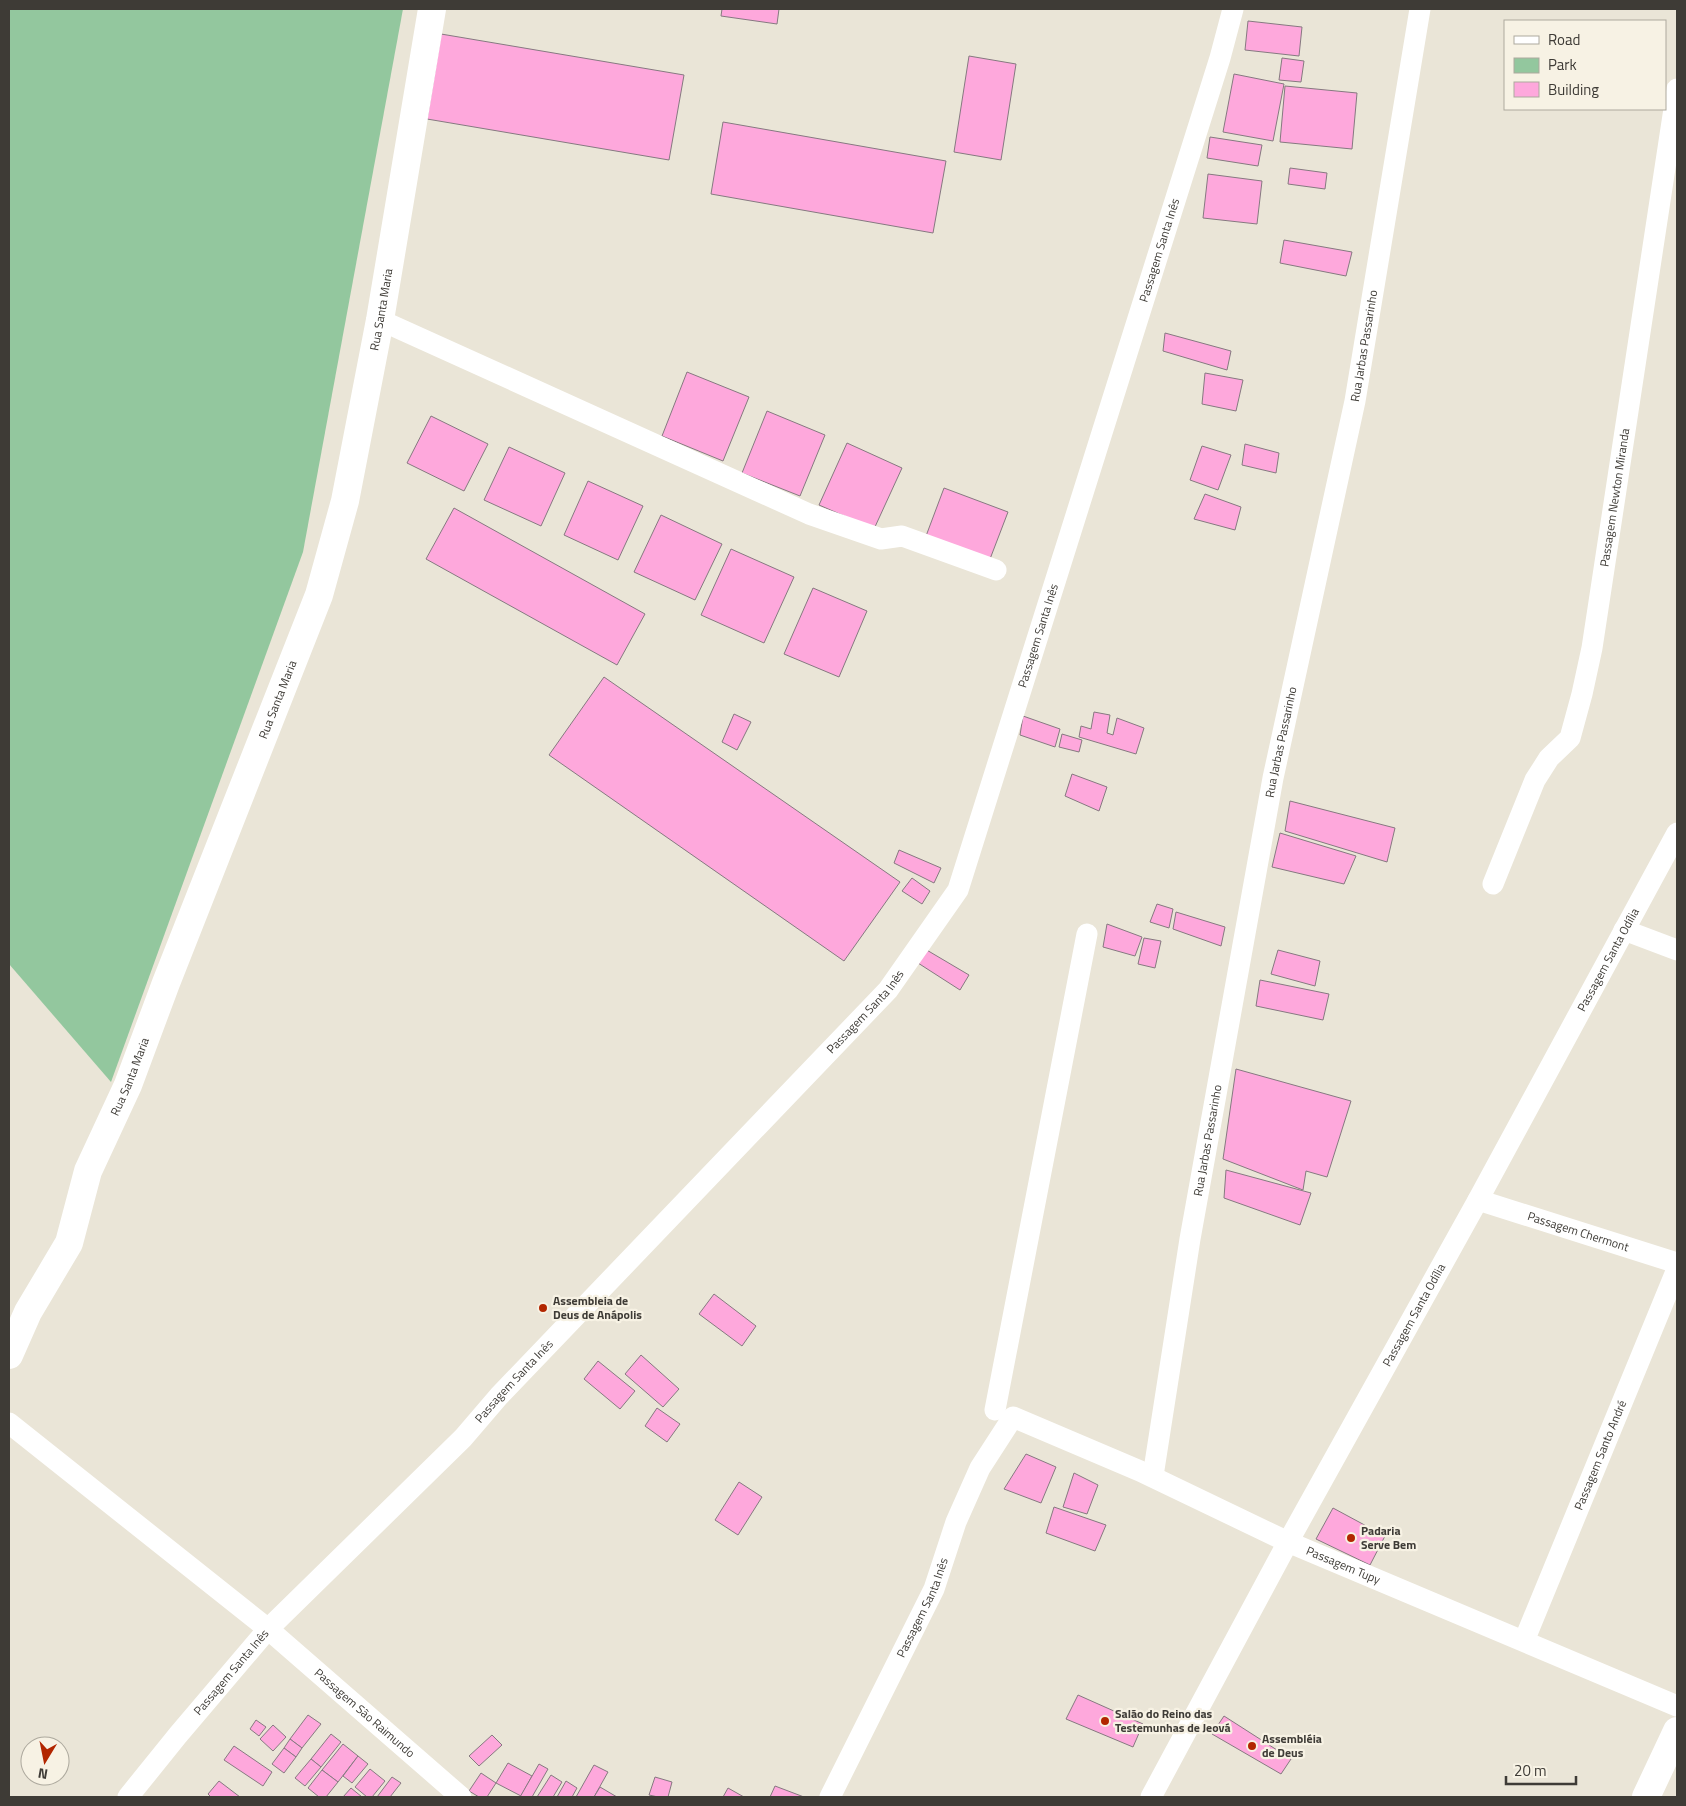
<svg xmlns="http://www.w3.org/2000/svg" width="1686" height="1806" font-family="'Titillium Web',sans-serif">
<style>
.green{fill:#93c79e}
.building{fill:#fea8dc;stroke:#867980}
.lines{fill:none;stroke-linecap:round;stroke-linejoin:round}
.street{stroke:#fff;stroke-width:21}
.secondary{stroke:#fff;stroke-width:28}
.poi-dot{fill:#b22600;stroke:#f7f2e4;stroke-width:2}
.labels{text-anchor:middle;stroke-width:4.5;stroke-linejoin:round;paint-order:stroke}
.street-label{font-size:12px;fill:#3e3b36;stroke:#f7f2e4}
.poi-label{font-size:12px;font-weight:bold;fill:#3e3b36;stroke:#f7f2e4;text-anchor:start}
</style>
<rect width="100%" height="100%" fill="#eae5d7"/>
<!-- green -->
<path class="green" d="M9,9H403L303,552L111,1082L9,964Z"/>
<!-- building -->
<g class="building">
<path d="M722,9H779L777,24L721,16Z"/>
<path d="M1248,21L1302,27L1299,56L1245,50Z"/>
<path d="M441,34L684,75L669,160L427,119Z"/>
<path d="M969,56L1016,64L1001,160L954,152Z"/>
<path d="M1282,58L1304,61L1301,82L1279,80Z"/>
<path d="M1234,74L1284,84L1273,141L1223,132Z"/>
<path d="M1285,86L1357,93L1352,149L1280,142Z"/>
<path d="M723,122L946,161L933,233L711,194Z"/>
<path d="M1210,137L1262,145L1258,166L1207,158Z"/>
<path d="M1290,168L1327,173L1325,189L1288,184Z"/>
<path d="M1208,174L1262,181L1257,224L1203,218Z"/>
<path d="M1284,240L1352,252L1346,276L1280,263Z"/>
<path d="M1165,333L1231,351L1227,370L1163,351Z"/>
<path d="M687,372L749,397L723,461L662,436Z"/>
<path d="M1205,373L1243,380L1236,411L1202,404Z"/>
<path d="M767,411L825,435L800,496L742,473Z"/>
<path d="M431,416L488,444L464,491L407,463Z"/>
<path d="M847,443L902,468L874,529L819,505Z"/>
<path d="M1245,444L1279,453L1276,473L1242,465Z"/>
<path d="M1202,446L1231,455L1218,490L1190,480Z"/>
<path d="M509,447L565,473L541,526L484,500Z"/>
<path d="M588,481L643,506L618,560L564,535Z"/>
<path d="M944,488L1008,512L990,559L926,536Z"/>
<path d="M1205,494L1241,507L1235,530L1194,519Z"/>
<path d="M454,508L645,614L617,665L426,559Z"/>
<path d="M661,515L722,544L695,600L634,572Z"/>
<path d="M731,549L794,577L764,643L701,615Z"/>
<path d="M813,588L867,611L839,677L784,654Z"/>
<path d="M604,677L900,882L844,961L549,755Z"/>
<path d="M1094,712L1110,715L1107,733L1113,735L1117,718L1144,728L1136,754L1079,737L1081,726L1091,729Z"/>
<path d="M734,714L751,722L737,750L722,742Z"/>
<path d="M1023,716L1060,729L1055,747L1020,735Z"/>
<path d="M1062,734L1082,740L1079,752L1059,747Z"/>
<path d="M1072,774L1107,787L1099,811L1065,796Z"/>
<path d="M1290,801L1395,828L1387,862L1285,831Z"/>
<path d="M1280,833L1356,856L1344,884L1272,867Z"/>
<path d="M899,850L941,868L934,883L894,863Z"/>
<path d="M912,878L930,891L922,904L902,891Z"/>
<path d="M1157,904L1173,909L1169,928L1150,922Z"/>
<path d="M1176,912L1225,927L1221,946L1173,929Z"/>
<path d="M1107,924L1142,937L1135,956L1103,947Z"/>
<path d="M1144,938L1161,941L1155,968L1138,964Z"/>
<path d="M925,949L969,975L960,990L918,963Z"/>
<path d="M1278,950L1320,961L1315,986L1271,974Z"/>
<path d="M1260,980L1329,994L1323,1020L1256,1006Z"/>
<path d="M1236,1069L1351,1101L1327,1177L1306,1171L1303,1190L1223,1159Z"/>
<path d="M1226,1170L1311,1193L1300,1225L1224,1198Z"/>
<path d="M714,1294L756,1326L742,1346L699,1314Z"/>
<path d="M641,1355L679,1389L663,1407L625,1374Z"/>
<path d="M598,1361L635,1391L620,1409L584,1379Z"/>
<path d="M657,1408L680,1424L667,1442L645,1426Z"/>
<path d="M1026,1454L1056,1467L1041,1503L1004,1489Z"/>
<path d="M1074,1473L1098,1485L1087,1514L1063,1507Z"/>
<path d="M739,1482L762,1497L738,1535L715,1520Z"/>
<path d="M1054,1507L1106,1525L1095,1551L1046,1533Z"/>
<path d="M1333,1508L1385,1536L1370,1565L1316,1539Z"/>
<path d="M1078,1695L1143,1724L1133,1747L1066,1719Z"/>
<path d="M308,1715L321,1724L302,1748L290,1739Z"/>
<path d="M1224,1716L1291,1759L1281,1774L1212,1734Z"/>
<path d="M256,1720L266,1727L259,1736L250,1729Z"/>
<path d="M273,1725L286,1737L273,1751L260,1739Z"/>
<path d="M331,1734L341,1742L321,1767L311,1759Z"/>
<path d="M492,1735L502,1745L479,1766L469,1756Z"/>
<path d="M290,1739L302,1748L296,1757L284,1748Z"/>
<path d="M343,1744L358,1756L338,1782L322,1770Z"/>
<path d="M234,1746L272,1772L263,1786L224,1760Z"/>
<path d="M284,1748L296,1757L284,1773L272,1764Z"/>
<path d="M358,1756L368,1764L352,1783L343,1776Z"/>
<path d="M311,1759L321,1767L305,1786L295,1778Z"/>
<path d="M508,1763L532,1776L521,1796L496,1783Z"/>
<path d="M539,1764L548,1769L532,1797H520Z"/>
<path d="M594,1765L608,1772L594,1797H576Z"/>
<path d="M370,1769L385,1781L372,1797H367L355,1787Z"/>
<path d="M322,1770L338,1782L326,1797H319L308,1788Z"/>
<path d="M481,1773L496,1783L487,1797H479L469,1791Z"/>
<path d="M551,1775L562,1782L553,1797H537Z"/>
<path d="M392,1777L401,1783L390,1797H377Z"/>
<path d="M655,1777L672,1782L668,1797H658L649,1795Z"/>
<path d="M219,1781L240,1797H211L208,1794Z"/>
<path d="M566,1781L577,1788L572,1797H557Z"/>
<path d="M775,1786L804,1797H770Z"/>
<path d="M600,1787L617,1797H594Z"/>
<path d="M351,1788L362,1797H343Z"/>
<path d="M728,1788L744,1797H723Z"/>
</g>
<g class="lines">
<!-- street -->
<g class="street">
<path d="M380,320L809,514L881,539L902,536L996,570"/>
<path id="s1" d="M1493,884L1535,780L1549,758L1570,738L1582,694L1592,648L1677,89"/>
<path d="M1624,930L1677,950"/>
<path id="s2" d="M1478,1200L1677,1263"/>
<path d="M995,1410L1087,934"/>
<path id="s3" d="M9,1423L268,1629L461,1797"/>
<path id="s4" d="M1153,1476L1190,1239L1273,778L1355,401L1420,9"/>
<path id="s5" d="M1524,1641L1677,1269"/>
<path id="s6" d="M128,1797L178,1735L268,1629L463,1438L499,1396L888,990L958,890L1220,58L1233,9"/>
<path id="s7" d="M830,1797L934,1589L956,1522L980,1468L1013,1417L1140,1471L1288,1542L1677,1706"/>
<path id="s8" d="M1151,1797L1288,1542L1478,1200L1677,833"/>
</g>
<!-- secondary -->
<g class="secondary">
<path id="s9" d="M9,1355L28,1312L69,1243L88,1171L128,1085L166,983L319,595L345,501L380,320L432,9"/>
<path d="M1646,1797L1677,1731"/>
</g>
</g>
<!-- markers -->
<g class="poi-dot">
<circle cx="543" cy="1308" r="5"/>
<circle cx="1351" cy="1538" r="5"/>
<circle cx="1105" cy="1721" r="5"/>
<circle cx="1252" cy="1746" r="5"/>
</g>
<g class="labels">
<!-- street labels -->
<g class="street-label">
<text dy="4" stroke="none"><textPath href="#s6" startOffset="1902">Passagem Santa Inês</textPath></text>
<text dy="4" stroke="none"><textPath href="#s9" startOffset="1115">Rua Santa Maria</textPath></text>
<text dy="4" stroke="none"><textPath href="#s4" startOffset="1150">Rua Jarbas Passarinho</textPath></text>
<text dy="4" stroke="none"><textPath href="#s1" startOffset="412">Passagem Newton Miranda</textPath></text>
<text dy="4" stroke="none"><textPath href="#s6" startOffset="1498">Passagem Santa Inês</textPath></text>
<text dy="4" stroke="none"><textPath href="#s9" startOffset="710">Rua Santa Maria</textPath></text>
<text dy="4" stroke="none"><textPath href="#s4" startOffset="745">Rua Jarbas Passarinho</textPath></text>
<text dy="4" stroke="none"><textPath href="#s8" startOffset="954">Passagem Santa Odília</textPath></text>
<text dy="4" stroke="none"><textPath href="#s6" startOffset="1078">Passagem Santa Inês</textPath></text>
<text dy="4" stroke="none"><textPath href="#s9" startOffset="305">Rua Santa Maria</textPath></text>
<text dy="4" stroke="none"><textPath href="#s4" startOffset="340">Rua Jarbas Passarinho</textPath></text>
<text dy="4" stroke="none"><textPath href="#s2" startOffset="105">Passagem Chermont</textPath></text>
<text dy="4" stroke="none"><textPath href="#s8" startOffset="549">Passagem Santa Odília</textPath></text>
<text dy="4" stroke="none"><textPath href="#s6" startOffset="568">Passagem Santa Inês</textPath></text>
<text dy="4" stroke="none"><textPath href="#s5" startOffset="201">Passagem Santo André</textPath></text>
<text dy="4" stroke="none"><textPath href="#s7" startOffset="785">Passagem Tupy</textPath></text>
<text dy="4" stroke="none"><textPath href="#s7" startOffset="211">Passagem Santa Inês</textPath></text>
<text dy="4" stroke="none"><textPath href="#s6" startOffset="162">Passagem Santa Inês</textPath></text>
<text dy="4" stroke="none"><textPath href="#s3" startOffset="459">Passagem São Raimundo</textPath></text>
</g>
<!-- poi labels -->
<g class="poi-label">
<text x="553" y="1305">Assembleia de<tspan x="553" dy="14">Deus de Anápolis</tspan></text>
<text x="1361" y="1535">Padaria<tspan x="1361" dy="14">Serve Bem</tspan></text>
<text x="1115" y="1718">Salão do Reino das<tspan x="1115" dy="14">Testemunhas de Jeová</tspan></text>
<text x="1262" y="1743">Assembléia<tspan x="1262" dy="14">de Deus</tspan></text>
</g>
</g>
<!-- border -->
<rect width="1686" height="1806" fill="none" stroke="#3e3b36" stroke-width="20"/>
<!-- legend -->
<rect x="1504" y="20" width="162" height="90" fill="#f7f2e4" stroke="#ada99e"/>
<rect x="1514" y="36" width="25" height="8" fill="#ffffff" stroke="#ada99e"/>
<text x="1548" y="45" font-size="15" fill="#3e3b36">Road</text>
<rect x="1514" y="58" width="25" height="15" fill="#93c79e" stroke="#ada99e"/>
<text x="1548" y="70" font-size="15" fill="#3e3b36">Park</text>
<rect x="1514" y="82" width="25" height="15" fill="#fea8dc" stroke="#ada99e"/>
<text x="1548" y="95" font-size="15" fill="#3e3b36">Building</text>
<!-- north arrow -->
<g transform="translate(45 1761) rotate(190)"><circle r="24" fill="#f7f2e4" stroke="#ada99e"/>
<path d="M0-4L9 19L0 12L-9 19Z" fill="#b22600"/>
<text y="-8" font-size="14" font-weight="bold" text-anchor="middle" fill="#3e3b36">N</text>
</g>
<!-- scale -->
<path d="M1506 1776v8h70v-8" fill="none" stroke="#3e3b36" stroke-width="2.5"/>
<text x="1514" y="1776" font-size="15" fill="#3e3b36" stroke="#f7f2e4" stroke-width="4" paint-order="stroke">20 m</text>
</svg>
